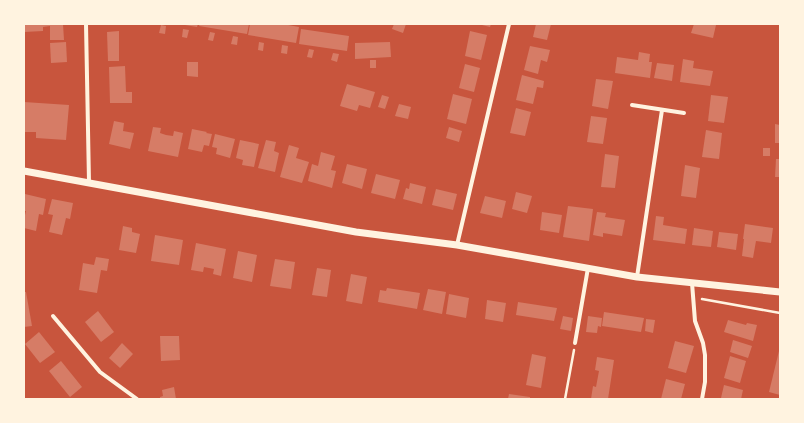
<svg xmlns="http://www.w3.org/2000/svg" width="804" height="423" font-family="Raleway,sans-serif">
<style>
.building{fill:#d67c66}
.lines{fill:none;stroke-linecap:round;stroke-linejoin:round}
.path{stroke:#fff3e0;stroke-width:2.5}
.minor{stroke:#fff3e0;stroke-width:4}
.tertiary{stroke:#fff3e0;stroke-width:7}
</style>
<rect width="100%" height="100%" fill="#c8553d"/>
<!-- building -->
<g class="building">
<path d="M24,24H63L64,40H50V26L43,27V31L24,32Z"/>
<path d="M185,24H198L197,27L185,25Z"/>
<path d="M200,24H249L247,34L199,26Z"/>
<path d="M250,24H283L299,27L296,43L248,35Z"/>
<path d="M394,24H406L403,33L392,29Z"/>
<path d="M478,24H491L490,27Z"/>
<path d="M536,24H551L547,40L533,37Z"/>
<path d="M694,24H711L716,25L713,38L691,33Z"/>
<path d="M161,25L166,26L165,34L159,33Z"/>
<path d="M183,29L189,30L187,38L182,37Z"/>
<path d="M301,29L349,36L347,51L299,44Z"/>
<path d="M119,31V61H108L107,32Z"/>
<path d="M470,31L487,35L481,60L465,56Z"/>
<path d="M210,32L215,33L213,41L208,40Z"/>
<path d="M233,36L238,37L237,45L231,44Z"/>
<path d="M66,42L67,62L51,63L50,43Z"/>
<path d="M259,42L264,43L263,51L258,50Z"/>
<path d="M390,42L391,57L355,59V43Z"/>
<path d="M282,45L288,46L287,54L281,53Z"/>
<path d="M530,46L550,50L547,62L541,60L538,74L524,70Z"/>
<path d="M309,49L314,50L312,58L307,57Z"/>
<path d="M639,52L650,54L649,62H652L650,78L615,73L617,57L638,60Z"/>
<path d="M333,53L339,54L337,62L331,60Z"/>
<path d="M683,59L694,61L693,68L713,71L710,86L680,82Z"/>
<rect x="370" y="60" width="6" height="8"/>
<path d="M187,62H198V77L187,76Z"/>
<path d="M657,63L674,65L672,81L654,78Z"/>
<path d="M465,64L480,68L474,92L459,88Z"/>
<path d="M125,66L126,92H132V103H110L109,67Z"/>
<path d="M522,75L544,81L543,88L537,87L533,104L516,100Z"/>
<path d="M596,79L613,81L608,109L592,106Z"/>
<path d="M347,84L375,92L370,108L359,105L357,111L340,106Z"/>
<path d="M453,94L472,99L466,124L447,119Z"/>
<path d="M382,95L389,97L385,109L378,107Z"/>
<path d="M711,95L728,97L724,123L708,121Z"/>
<path d="M24,102L69,105L66,140L36,138V132H24Z"/>
<path d="M399,104L411,107L408,119L395,116Z"/>
<path d="M516,108L531,112L525,136L510,133Z"/>
<path d="M591,116L607,118L603,144L587,142Z"/>
<path d="M114,121L124,123L123,131L134,133L130,149L109,144Z"/>
<path d="M775,124L780,125V143H775Z"/>
<path d="M153,127L161,128L160,133L166,135L173,136L174,131L183,133L178,157L148,151Z"/>
<path d="M449,127L462,131L459,142L446,138Z"/>
<path d="M192,129L207,132L206,133L212,134L209,146L204,145L202,152L188,149Z"/>
<path d="M706,130L722,133L719,159L702,157Z"/>
<path d="M215,134L235,139L230,158L216,154L217,148L212,147Z"/>
<path d="M240,140L259,144L254,167L242,165L243,160L236,158Z"/>
<path d="M266,140L276,142L274,151L279,153L275,172L258,168Z"/>
<path d="M289,145L299,148L296,158L309,162L302,183L280,177Z"/>
<rect x="763" y="148" width="7" height="8"/>
<path d="M321,152L335,156L331,170L336,171L332,188L308,181L312,164L318,166Z"/>
<path d="M605,154L619,156L615,188L601,187Z"/>
<path d="M776,159H780V177H775Z"/>
<path d="M347,164L367,169L362,189L342,183Z"/>
<path d="M685,165L700,168L696,198L681,196Z"/>
<path d="M376,174L400,180L395,199L371,193Z"/>
<path d="M410,183L426,187L422,204L403,199L406,188L409,189Z"/>
<path d="M436,189L457,194L453,210L432,205Z"/>
<path d="M516,192L532,196L527,213L512,209Z"/>
<path d="M25,194L46,199L43,215L39,214L36,231L24,228V219L26,211H24Z"/>
<path d="M485,196L506,201L502,218L480,213Z"/>
<path d="M52,199L73,203L70,219L66,218L62,235L49,232L53,215L48,214Z"/>
<path d="M568,206L593,209L589,241L563,237Z"/>
<path d="M542,212L562,215L559,233L540,230Z"/>
<path d="M597,212L606,213L605,217L625,220L622,236L603,233V237L593,235Z"/>
<path d="M656,216L664,217L663,225L687,229L685,244L653,240Z"/>
<path d="M745,224L773,228L771,243L756,241L753,258L742,256L744,239H743Z"/>
<path d="M123,226L132,228V232L140,234L136,253L119,250Z"/>
<path d="M694,228L713,231L711,247L692,245Z"/>
<path d="M719,232L738,234L736,250L717,247Z"/>
<path d="M155,235L183,240L179,265L151,261Z"/>
<path d="M196,243L226,249L221,276L213,274L214,269L204,267L203,272L191,270Z"/>
<path d="M238,251L257,255L252,282L233,278Z"/>
<path d="M96,257L109,259L107,271L101,270L97,293L79,290L83,263L94,265Z"/>
<path d="M275,259L295,262L291,289L270,286Z"/>
<path d="M317,268L331,270L327,297L312,295Z"/>
<path d="M351,274L367,277L362,304L346,301Z"/>
<path d="M387,288L420,293L417,309L378,302L380,290L386,291Z"/>
<path d="M428,289L446,292L442,314L423,310Z"/>
<path d="M24,292H26L32,326L24,327Z"/>
<path d="M449,294L469,298L466,318L446,314Z"/>
<path d="M487,300L506,303L503,322L485,319Z"/>
<path d="M518,302L557,308L554,321L516,315Z"/>
<path d="M98,311L114,332L101,342L85,322Z"/>
<path d="M604,312L644,318L641,332L602,326Z"/>
<path d="M563,316L573,318L571,331L560,329Z"/>
<path d="M588,316L602,318L601,327L598,326L597,333L586,332Z"/>
<path d="M646,319L655,320L653,333L645,331Z"/>
<path d="M728,320L746,325L747,323L757,325L753,341L724,332Z"/>
<path d="M39,332L55,352L40,363L25,344Z"/>
<path d="M160,336H179L180,360L161,361Z"/>
<path d="M733,340L752,346L748,358L730,352Z"/>
<path d="M675,341L694,346L686,373L668,368Z"/>
<path d="M122,343L133,354L120,368L109,358Z"/>
<path d="M779,351H780V395L769,392Z"/>
<path d="M532,354L546,357L541,388L526,385Z"/>
<path d="M730,356L746,361L740,383L724,378Z"/>
<path d="M597,357L614,360L608,399H591L593,386L596,387L599,371L595,370Z"/>
<path d="M61,361L82,387L70,397L49,371Z"/>
<path d="M666,379L685,384L681,399H661Z"/>
<path d="M724,385L743,390L741,399H725L721,398Z"/>
<path d="M174,387L176,399H160V397L163,396L162,390Z"/>
<path d="M509,394L530,397V399H508Z"/>
</g>
<g class="lines">
<!-- path -->
<g class="path">
<path d="M702,299L780,313"/>
<path d="M565,399L574,350"/>
</g>
<!-- minor -->
<g class="minor">
<path d="M86,24L89,182"/>
<path d="M632,105L684,113"/>
<path d="M457,245L509,24"/>
<path d="M637,277L662,110"/>
<path d="M692,283L695,321L703,343L705,355V382L702,399"/>
<path d="M53,316L100,372L137,399"/>
<path d="M575,343L588,268"/>
</g>
<!-- tertiary -->
<path class="tertiary" d="M24,171L356,232L457,245L637,277L780,292"/>
</g>
<!-- border -->
<rect width="804" height="423" fill="none" stroke="#fff3e0" stroke-width="50"/>
</svg>
